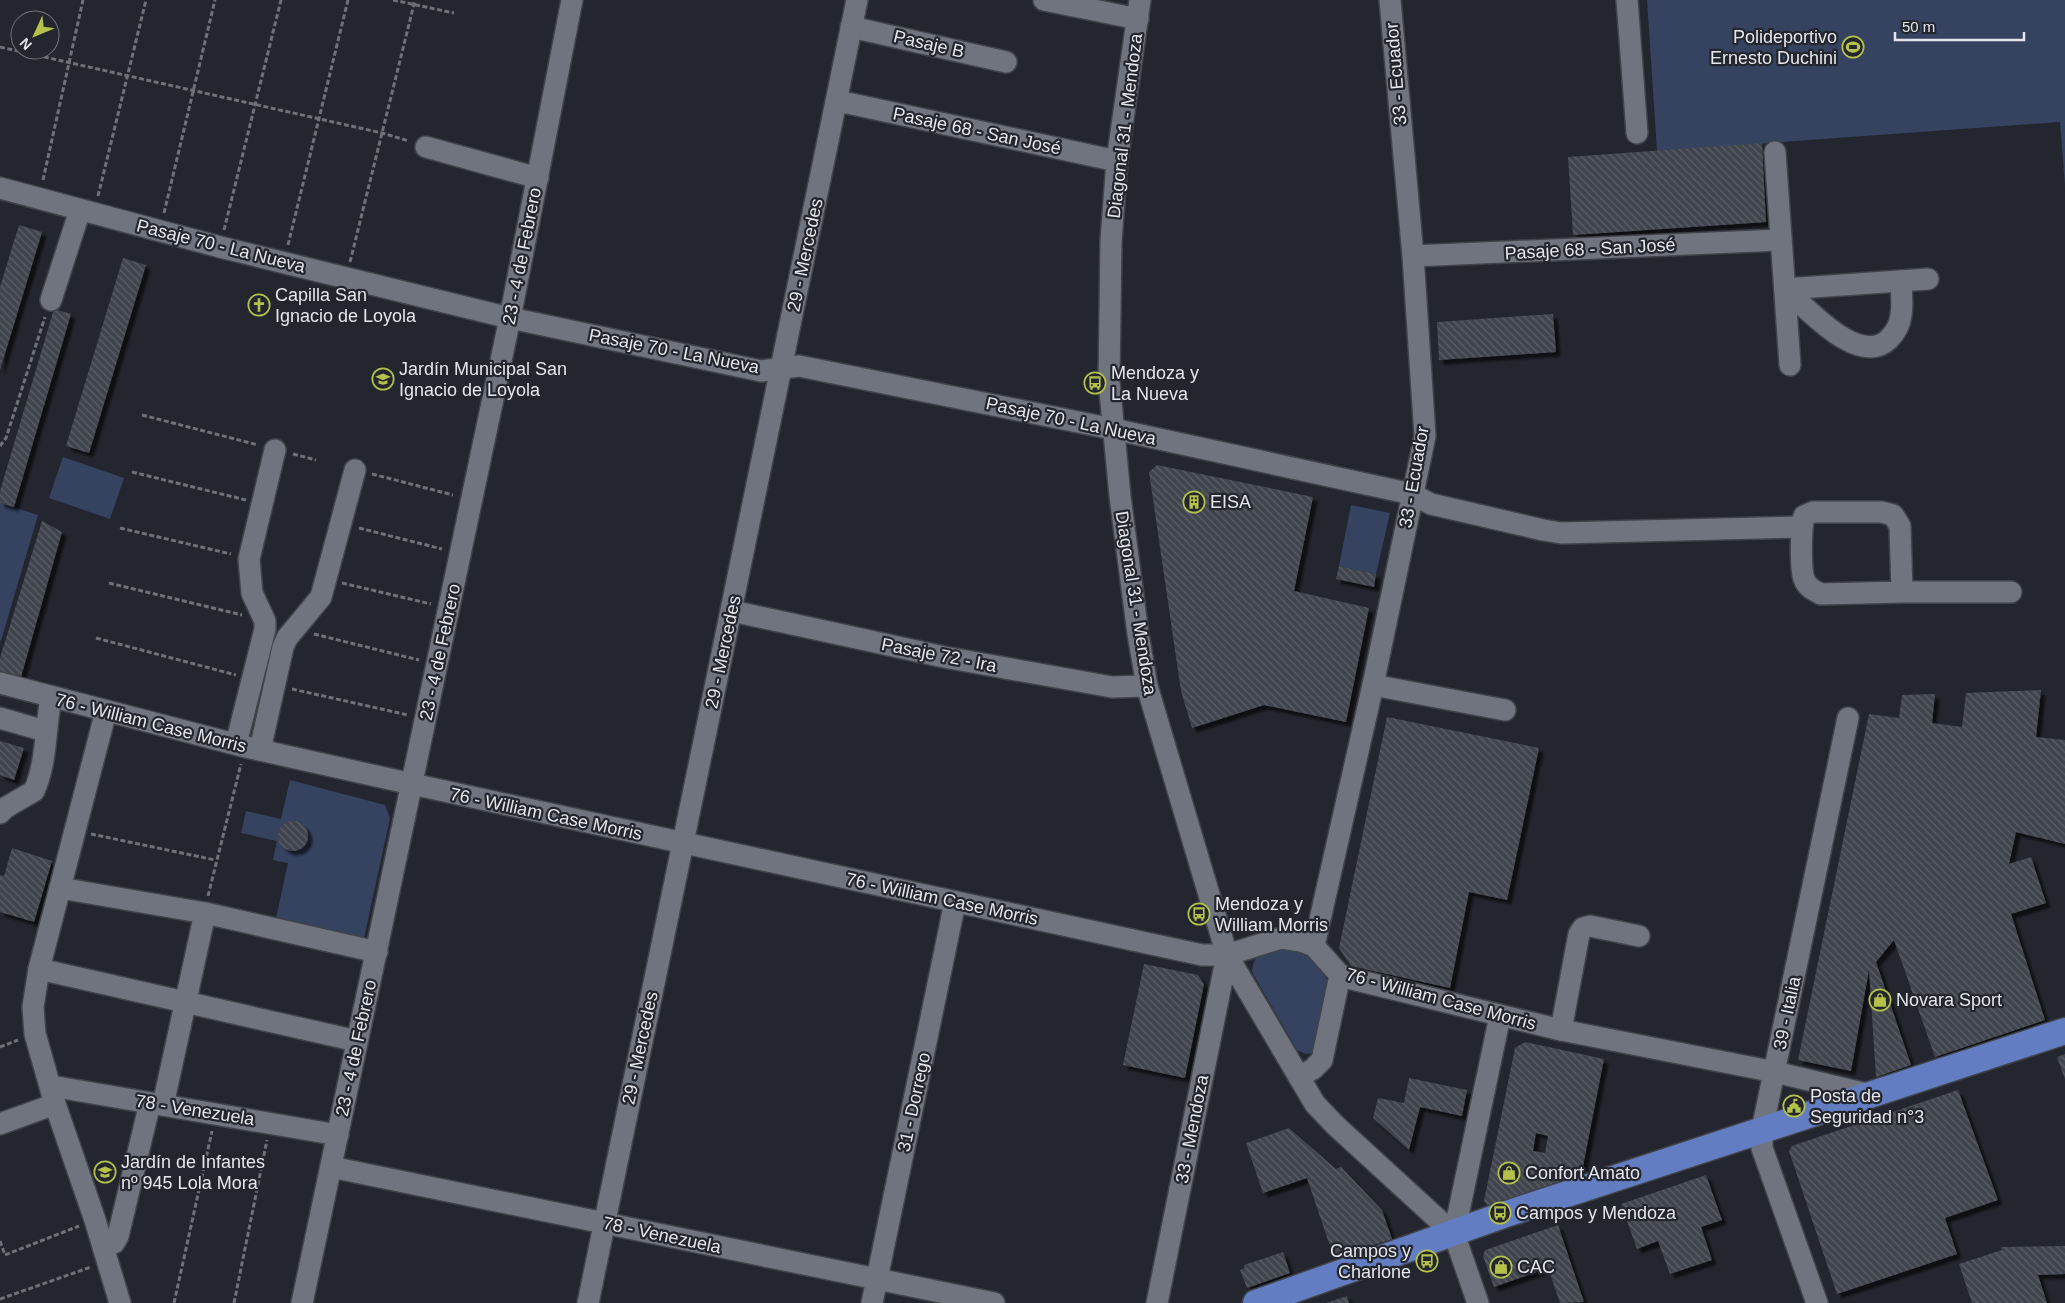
<svg xmlns="http://www.w3.org/2000/svg" width="2065" height="1303" font-family="Helvetica,sans-serif">
<style>
.green{fill:#354260}
.building{fill:url(#building-back-hatch);fill-rule:evenodd;filter:url(#shadow)}
.lines{fill:none;stroke-linecap:round;stroke-linejoin:round}
.minor-casing{stroke:#404349;stroke-width:24}
.major-casing{stroke:#404349;stroke-width:29}
.path{stroke:#6f7178;stroke-width:3;stroke-dasharray:5 2.5;stroke-linecap:butt}
.minor{stroke:#70747e;stroke-width:21}
.major{stroke:#627dc1;stroke-width:26}
.labels{text-anchor:middle;stroke-width:4.5;stroke-linejoin:round;paint-order:stroke}
.poi-label{font-size:18px;fill:#e4e6eb;stroke:#23262e;text-anchor:start}
.street-label{font-size:18px;fill:#e4e6eb;stroke:#23262e}
</style>
<defs>
<pattern id="building-back-hatch" width="6" height="6" patternUnits="userSpaceOnUse" patternTransform="scale(1.25)"><rect width="6" height="6" fill="#41454e"/><path d="M-1 5l2 2M0 0l6 6M5-1l2 2" fill="none" stroke="#5c6068"/></pattern>
<filter id="shadow"><feDropShadow dx="4.5" dy="4.5" stdDeviation="1" flood-color="#0009"/></filter>
</defs>
<rect width="100%" height="100%" fill="#23262e"/>
<!-- green -->
<g class="green">
<path d="M1647,0H2065V186L2060,122L1657,151Z"/>
<path d="M63,457L124,478L110,519L49,498Z"/>
<path d="M0,503L38,515L1,641L0,640Z"/>
<path d="M1351,505L1390,513L1376,574L1339,566Z"/>
<path d="M290,780L385,805L390,818L364,938L276,918L288,863L273,860L277,841L241,833L246,811L281,819Z"/>
<path d="M1275,946L1306,952L1320,963L1331,990L1314,1053L1306,1054L1297,1050L1252,972C1253,956 1261,952 1275,946Z"/>
</g>
<!-- building -->
<g class="building">
<path d="M1762,143L1766,222L1573,235L1568,157Z"/>
<path d="M19,225L42,232L0,370V287Z"/>
<path d="M123,258L146,265L89,453L66,446Z"/>
<path d="M54,309L71,314L14,507L0,503V491Z"/>
<path d="M1553,314L1556,352L1439,360L1437,322Z"/>
<path d="M1157,465L1313,497L1294,591L1369,608L1346,722L1264,705L1192,728L1181,691L1149,472Z"/>
<path d="M42,521L62,532L21,677L0,674V658Z"/>
<path d="M1339,566L1376,574L1374,587L1336,579Z"/>
<path d="M2041,690L2036,737L2065,740V844L2016,832L2009,864L2031,857L2046,903L2011,914L2045,1020L1935,1057L1894,940L1876,962L1911,1065L1876,1077L1869,970L1851,1071L1798,1060L1869,714L1899,718L1902,695L1935,694L1932,723L1962,727L1966,693Z"/>
<path d="M1387,717L1539,748L1507,900L1469,892L1450,988L1351,966L1339,948Z"/>
<path d="M0,741L24,748L14,780L0,775Z"/>
<circle cx="293" cy="836" r="15"/>
<path d="M12,848L52,861L34,922L0,912V875L4,876Z"/>
<path d="M1144,964L1198,975L1204,984L1185,1078L1123,1065Z"/>
<path d="M1525,1042L1604,1059L1581,1176L1489,1207L1484,1201L1515,1048ZM1536,1133L1548,1136L1545,1153L1533,1151Z"/>
<path d="M2065,1054V1079L2057,1057Z"/>
<path d="M1409,1078L1467,1090L1462,1116L1420,1107L1409,1150L1373,1118L1378,1098L1404,1103Z"/>
<path d="M1958,1090L1998,1200L1945,1218L1957,1254L1837,1294L1789,1151L1792,1146Z"/>
<path d="M1802,1097L1806,1107L1785,1114L1782,1104Z"/>
<path d="M1289,1128L1336,1169L1341,1167L1382,1210L1392,1239L1334,1258L1307,1178L1263,1193L1246,1143Z"/>
<path d="M1706,1175L1722,1220L1701,1227L1712,1260L1670,1274L1658,1241L1637,1249L1621,1204Z"/>
<path d="M1558,1225L1584,1302L1560,1303L1548,1268L1494,1287L1483,1256L1485,1250Z"/>
<path d="M2065,1246V1274L2038,1275L2047,1303H1972L1959,1264L2002,1250L2001,1247Z"/>
<path d="M1283,1252L1290,1273L1247,1288L1240,1270L1245,1268L1244,1265Z"/>
<path d="M1347,1296L1349,1303H1326Z"/>
</g>
<g class="lines">
<!-- minor casing -->
<g class="minor-casing">
<g id="minor">
<path d="M1044,0L1138,19"/>
<path d="M1140,0L1117,161L1111,241L1109,381L1120,496L1138,634L1147,686L1227,955L1315,1104L1335,1125L1454,1234L1478,1303"/>
<path d="M1627,0L1637,133"/>
<path d="M851,27L1006,62"/>
<path d="M838,101L1117,161"/>
<path d="M426,147L538,178"/>
<path d="M1775,152L1790,365"/>
<path d="M0,188L220,247L510,318L761,371L799,366L1113,429L1412,494L1431,504L1543,530L1561,533L1801,527"/>
<path d="M1413,256L1781,240"/>
<path d="M1785,289C1807,308 1859,368 1889,339C1895,333 1900,324 1901,315C1903,304 1901,292 1901,281"/>
<path d="M1785,289L1928,279"/>
<path d="M51,300L80,210"/>
<path d="M1902,592L1900,526L1893,515L1881,512H1813L1804,516C1801,528 1800,567 1804,579C1807,587 1813,590 1821,594L1902,592H2011"/>
<path d="M732,611L944,657L1112,687L1147,686"/>
<path d="M0,683L246,747L412,784L1202,955H1227L1281,938L1301,941L1314,946L1340,975L1352,979L1561,1030L1775,1072L1871,1095"/>
<path d="M1373,685L1505,710"/>
<path d="M106,711L39,969L33,1007L35,1034L55,1104L95,1220L120,1303"/>
<path d="M0,718L45,731"/>
<path d="M236,744L265,629V621L252,593L249,559L275,450"/>
<path d="M260,750L283,647L287,638L321,597L355,470"/>
<path d="M0,813L5,808L34,791C47,762 45,729 51,698"/>
<path d="M60,888L205,913L377,952"/>
<path d="M1314,946L1373,685L1425,436L1413,256L1390,0"/>
<path d="M39,969L357,1041"/>
<path d="M1561,1030L1579,934L1583,928L1590,926L1639,936"/>
<path d="M1299,1077L1313,1069L1322,1060L1340,975"/>
<path d="M51,1086L338,1135"/>
<path d="M163,1105L205,913"/>
<path d="M0,1124L55,1104"/>
<path d="M331,1167L994,1303"/>
<path d="M1454,1234L1500,1016"/>
<path d="M103,1247L114,1243L118,1236L150,1103"/>
<path d="M302,1303L510,318L572,0"/>
<path d="M588,1303L857,0"/>
<path d="M872,1303L955,902"/>
<path d="M1157,1303L1227,955"/>
<path d="M1817,1303L1762,1148V1130L1848,718"/>
</g>
</g>
<!-- major casing -->
<g class="major-casing">
<path id="major" d="M1256,1303L1506,1214L2065,1031"/>
</g>
<!-- path -->
<g class="path">
<path d="M393,0L454,13"/>
<path d="M0,47L382,133L409,141"/>
<path d="M43,180L83,0"/>
<path d="M98,196L146,0"/>
<path d="M164,213L215,0"/>
<path d="M224,230L281,0"/>
<path d="M288,245L348,0"/>
<path d="M350,262L415,0"/>
<path d="M142,415L258,445"/>
<path d="M0,446L6,438L45,317"/>
<path d="M293,454L316,460"/>
<path d="M132,472L246,500"/>
<path d="M372,474L453,495"/>
<path d="M120,528L231,554"/>
<path d="M359,528L442,549"/>
<path d="M109,583L242,615"/>
<path d="M342,583L431,604"/>
<path d="M314,634L419,660"/>
<path d="M96,638L236,675"/>
<path d="M292,689L408,715"/>
<path d="M91,834L215,860"/>
<path d="M208,896L241,764"/>
<path d="M0,1047L18,1040"/>
<path d="M0,1241L5,1255L79,1226"/>
<path d="M0,1299L91,1267"/>
<path d="M174,1303L212,1131"/>
<path d="M234,1303L267,1140"/>
</g>
<!-- minor -->
<use href="#minor" class="minor"/>
<!-- major -->
<use href="#major" class="major"/>
</g>
<!-- icons -->
<defs>
<g id="stadium-ring" transform="scale(1.125)"><circle r="9.5" fill="#23262e" stroke="#b4c24a" stroke-width="1.5"/><path d="M0-5a6.5 5 0 1 0 0 10a6.5 5 0 1 0 0-10ZM-3.5-1.8h7v3.6h-7Z" fill="#b4c24a"/></g>
<g id="church-ring" transform="scale(1.125)"><circle r="9.5" fill="#23262e" stroke="#b4c24a" stroke-width="1.5"/><path d="M-1.2-6h2.4v3.5h3.3v2.4h-3.3V6h-2.4V-.1h-3.3v-2.4h3.3Z" fill="#b4c24a"/></g>
<g id="school-ring" transform="scale(1.125)"><circle r="9.5" fill="#23262e" stroke="#b4c24a" stroke-width="1.5"/><path d="M0-5L7-2L0 1L-7-2ZM-4 1L0 2.5L4 1V4Q0 6-4 4Z" fill="#b4c24a"/></g>
<g id="bus-ring" transform="scale(1.125)"><circle r="9.5" fill="#23262e" stroke="#b4c24a" stroke-width="1.5"/><path d="M-5-6H5V4H4V6H2V4H-2V6H-4V4H-5ZM-3.5-4V0h7V-4ZM-3.5 1.2v1.5H-2V1.2ZM2 1.2v1.5H3.5V1.2Z" fill="#b4c24a"/></g>
<g id="building-ring" transform="scale(1.125)"><circle r="9.5" fill="#23262e" stroke="#b4c24a" stroke-width="1.5"/><path d="M-4-6H4V6H1V3H-1V6H-4ZM-2.5-4.3h1.7v1.8h-1.7ZM.8-4.3h1.7v1.8H.8ZM-2.5-1h1.7V.8h-1.7ZM.8-1h1.7V.8H.8Z" fill="#b4c24a"/></g>
<g id="shop-ring" transform="scale(1.125)"><circle r="9.5" fill="#23262e" stroke="#b4c24a" stroke-width="1.5"/><path d="M-5-2.5h2.3a2.7 3.5 0 0 1 5.4 0H5L5.5 6h-11ZM-1.5-2.5h3a1.5 2.3 0 0 0-3 0Z" fill="#b4c24a"/></g>
<g id="civic-ring" transform="scale(1.125)"><circle r="9.5" fill="#23262e" stroke="#b4c24a" stroke-width="1.5"/><path d="M-.6-6.5H3V-4.5H.6V-3L4-1V1h2V6H-6V1h2V-1L-.6-3ZM-1.2 2.5V6h2.4V2.5Z" fill="#b4c24a"/></g>
</defs>
<g fill-rule="evenodd">
<use href="#stadium-ring" x="1853" y="47"/>
<use href="#church-ring" x="259" y="305"/>
<use href="#school-ring" x="383" y="379"/>
<use href="#bus-ring" x="1095" y="383"/>
<use href="#building-ring" x="1194" y="502"/>
<use href="#bus-ring" x="1199" y="914"/>
<use href="#shop-ring" x="1880" y="1000"/>
<use href="#civic-ring" x="1794" y="1106"/>
<use href="#school-ring" x="105" y="1172"/>
<use href="#shop-ring" x="1509" y="1173"/>
<use href="#bus-ring" x="1500" y="1213"/>
<use href="#bus-ring" x="1427" y="1261"/>
<use href="#shop-ring" x="1501" y="1267"/>
</g>
<g class="labels">
<!-- poi labels -->
<g class="poi-label">
<text x="1837" y="43" text-anchor="end">Polideportivo<tspan x="1837" dy="21">Ernesto Duchini</tspan></text>
<text x="275" y="301">Capilla San<tspan x="275" dy="21">Ignacio de Loyola</tspan></text>
<text x="399" y="375">Jardín Municipal San<tspan x="399" dy="21">Ignacio de Loyola</tspan></text>
<text x="1111" y="379">Mendoza y<tspan x="1111" dy="21">La Nueva</tspan></text>
<text x="1210" y="508">EISA</text>
<text x="1215" y="910">Mendoza y<tspan x="1215" dy="21">William Morris</tspan></text>
<text x="1896" y="1006">Novara Sport</text>
<text x="1810" y="1102">Posta de<tspan x="1810" dy="21">Seguridad n°3</tspan></text>
<text x="121" y="1168">Jardín de Infantes<tspan x="121" dy="21">nº 945 Lola Mora</tspan></text>
<text x="1525" y="1179">Confort Amato</text>
<text x="1516" y="1219">Campos y Mendoza</text>
<text x="1411" y="1257" text-anchor="end">Campos y<tspan x="1411" dy="21">Charlone</tspan></text>
<text x="1517" y="1273">CAC</text>
</g>
<!-- street labels -->
<g class="street-label">
<text transform="translate(929 44) rotate(13)" y="6">Pasaje B</text>
<text transform="translate(1396 74) rotate(-95)" y="6">33 - Ecuador</text>
<text transform="translate(1125 126) rotate(-83)" y="6">Diagonal 31 - Mendoza</text>
<text transform="translate(977 131) rotate(12)" y="6">Pasaje 68 - San José</text>
<text transform="translate(221 246) rotate(14)" y="6">Pasaje 70 - La Nueva</text>
<text transform="translate(1590 249) rotate(-3)" y="6">Pasaje 68 - San José</text>
<text transform="translate(805 255) rotate(-78)" y="6">29 - Mercedes</text>
<text transform="translate(522 256) rotate(-79)" y="6">23 - 4 de Febrero</text>
<text transform="translate(674 351) rotate(11)" y="6">Pasaje 70 - La Nueva</text>
<text transform="translate(1071 421) rotate(12)" y="6">Pasaje 70 - La Nueva</text>
<text transform="translate(1414 477) rotate(-80)" y="6">33 - Ecuador</text>
<text transform="translate(1136 603) rotate(81)" y="6">Diagonal 31 - Mendoza</text>
<text transform="translate(440 652) rotate(-78)" y="6">23 - 4 de Febrero</text>
<text transform="translate(723 652) rotate(-78)" y="6">29 - Mercedes</text>
<text transform="translate(939 655) rotate(11)" y="6">Pasaje 72 - Ira</text>
<text transform="translate(151 723) rotate(14)" y="6">76 - William Case Morris</text>
<text transform="translate(546 814) rotate(12)" y="6">76 - William Case Morris</text>
<text transform="translate(942 899) rotate(12)" y="6">76 - William Case Morris</text>
<text transform="translate(1441 999) rotate(15)" y="6">76 - William Case Morris</text>
<text transform="translate(1787 1013) rotate(-78)" y="6">39 - Italia</text>
<text transform="translate(356 1048) rotate(-78)" y="6">23 - 4 de Febrero</text>
<text transform="translate(640 1048) rotate(-78)" y="6">29 - Mercedes</text>
<text transform="translate(914 1102) rotate(-78)" y="6">31 - Dorrego</text>
<text transform="translate(195 1110) rotate(9)" y="6">78 - Venezuela</text>
<text transform="translate(1192 1129) rotate(-79)" y="6">33 - Mendoza</text>
<text transform="translate(662 1235) rotate(12)" y="6">78 - Venezuela</text>
</g>
</g>
<!-- north arrow -->
<g transform="translate(35 35) rotate(226)"><circle r="24" fill="#23262e" stroke="#70737a"/>
<path d="M0-4L9 19L0 12L-9 19Z" fill="#b4c24a"/>
<text y="-8" font-size="14" font-weight="bold" text-anchor="middle" fill="#e4e6eb">N</text>
</g>
<!-- scale -->
<path d="M1895 32v8h129v-8" fill="none" stroke="#e4e6eb" stroke-width="2.5"/>
<text x="1902" y="32" font-size="15" fill="#e4e6eb" stroke="#23262e" stroke-width="4" paint-order="stroke">50 m</text>
</svg>
